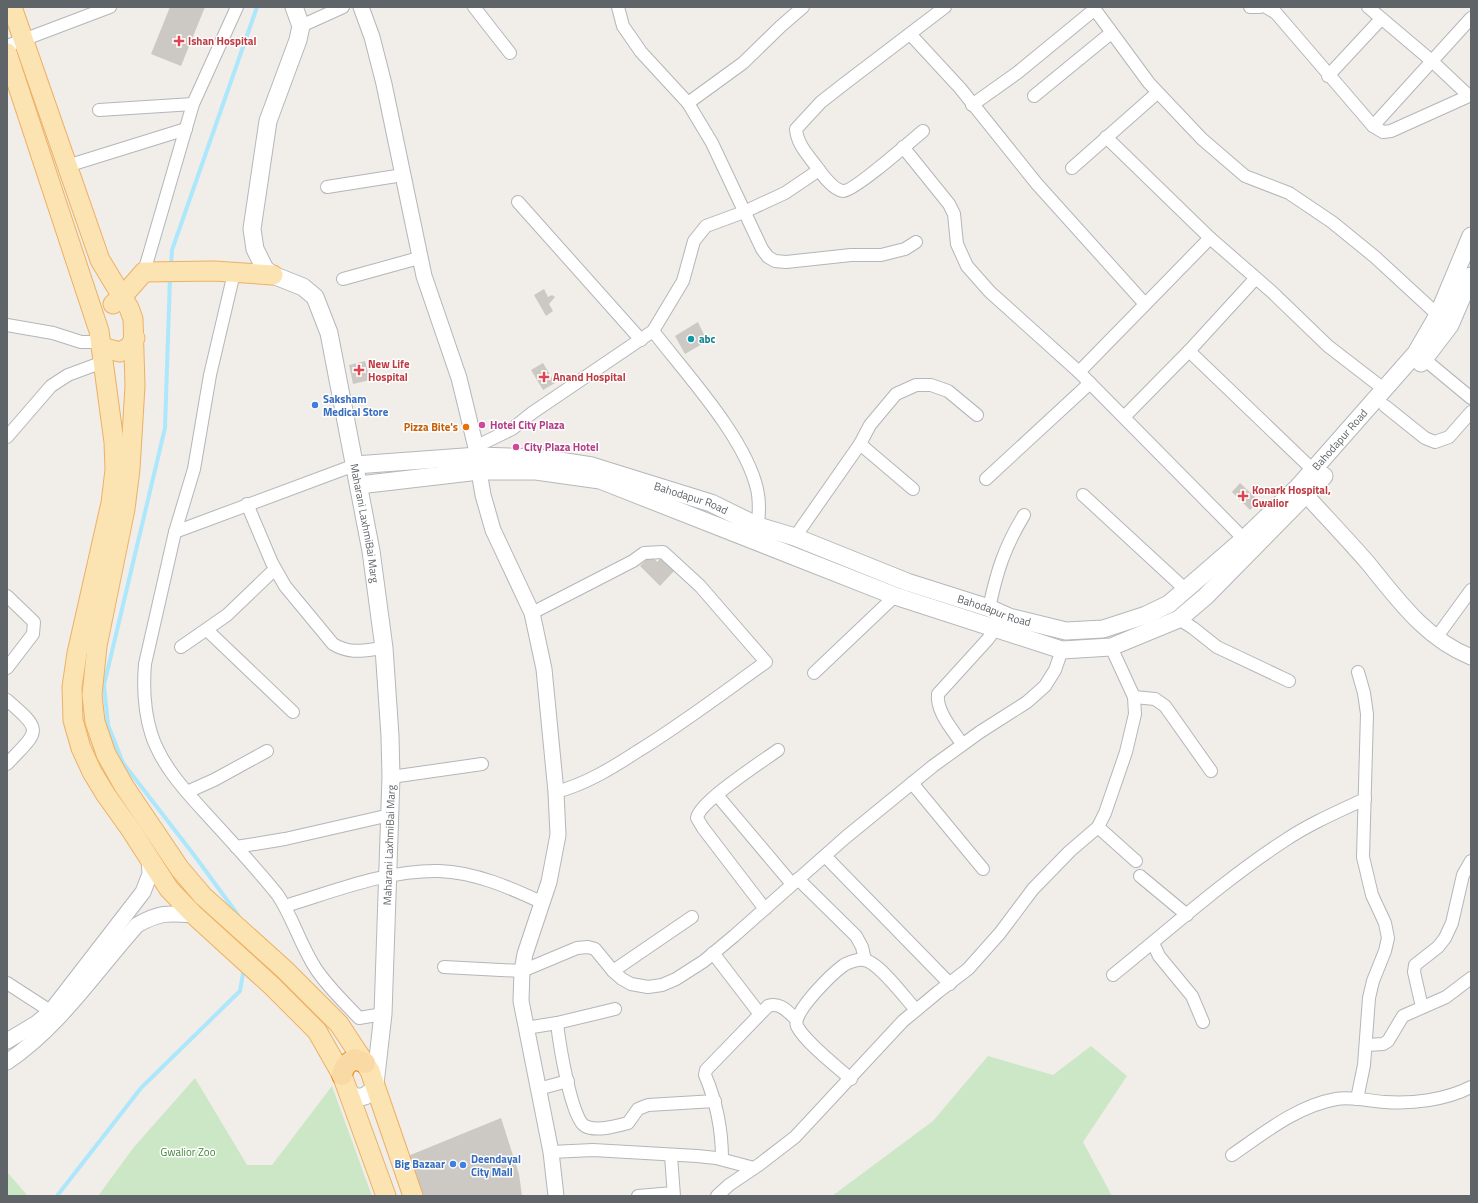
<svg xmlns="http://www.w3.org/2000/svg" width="1478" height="1203" font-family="'Titillium Web',sans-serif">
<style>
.green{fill:#cce7c6}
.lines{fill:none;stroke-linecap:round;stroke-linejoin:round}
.stream{stroke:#ade7fc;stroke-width:4}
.building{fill:#ccc8c4}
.minor-casing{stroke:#b3b6ba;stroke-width:14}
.tertiary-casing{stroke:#b3b6ba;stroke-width:17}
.secondary-casing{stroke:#b4b8bc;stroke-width:19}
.primary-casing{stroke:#edb065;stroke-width:21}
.trunk-casing{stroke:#f08209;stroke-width:22}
.minor{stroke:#fff;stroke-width:12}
.tertiary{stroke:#fff;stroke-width:15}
.secondary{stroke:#fff;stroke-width:17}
.primary{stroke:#fce4b2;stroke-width:19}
.trunk{stroke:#fadaa4;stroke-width:20}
.health-dot{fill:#e0444e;stroke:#fff;stroke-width:1.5}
.culture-dot{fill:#0f9aa8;stroke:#fff;stroke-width:1.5}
.shop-dot{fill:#3f7fe0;stroke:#fff;stroke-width:1.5}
.hotel-dot{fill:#d1479c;stroke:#fff;stroke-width:1.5}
.food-dot{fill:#e8710a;stroke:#fff;stroke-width:1.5}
.labels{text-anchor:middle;stroke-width:3;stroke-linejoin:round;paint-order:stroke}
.health-label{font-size:11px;font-weight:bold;fill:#be3a42;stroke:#fff;text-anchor:start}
.culture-label{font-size:11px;font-weight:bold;fill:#0d838f;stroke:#fff;text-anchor:start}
.shop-label{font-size:11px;font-weight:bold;fill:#366cbe;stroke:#fff;text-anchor:start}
.hotel-label{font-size:11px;font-weight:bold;fill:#b23c85;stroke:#fff;text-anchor:start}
.food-label{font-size:11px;font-weight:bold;fill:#c56008;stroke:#fff;text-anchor:end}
.street-label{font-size:11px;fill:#5f6468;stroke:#fff}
.park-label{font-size:11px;fill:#428539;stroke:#fff}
</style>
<rect width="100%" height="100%" fill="#f1ede8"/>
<!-- green -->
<g class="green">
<path d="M1091,1046L1127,1076L1083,1142L1112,1196H832L933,1121L988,1056L1053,1075Z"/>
<path d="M195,1078L247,1165H272L332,1086L372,1196H98L134,1147Z"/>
<path d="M7,1172L28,1196H7Z"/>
</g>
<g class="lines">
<!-- stream -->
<g class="stream">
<path d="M171,266L172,250L257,7"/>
<path d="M170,277L165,428L104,685L108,725L123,763L194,855L238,915"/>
<path d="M57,1196L141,1088L240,991L244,968"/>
</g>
</g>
<!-- building -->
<g class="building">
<path d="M170,7H205L181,66L151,54Z"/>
<path d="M544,289L548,297L552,295L555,297L549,304L553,311L546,316L534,295Z"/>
<path d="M698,322L707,341L685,354L675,336Z"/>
<path d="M365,361L370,380L353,384L349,365Z"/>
<path d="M543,363L555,383L543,390L531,370Z"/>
<path d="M1240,483L1259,501L1250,510L1232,492Z"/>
<path d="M651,555L657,562L662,557L675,570L660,586L640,566Z"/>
<path d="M501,1118L519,1174L522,1196H420L408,1156Z"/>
</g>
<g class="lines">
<!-- minor casing -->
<g class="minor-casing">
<g id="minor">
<path d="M474,7L510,53"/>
<path d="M618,7L623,26L641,52L688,103L712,143L762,249L768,257L775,261L786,262L851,255H881L905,249L916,242"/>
<path d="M1093,7L1149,83L1202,139L1245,176L1289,193L1332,222L1375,257L1438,315"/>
<path d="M1250,7H1260"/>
<path d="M1266,7L1276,13L1373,126L1383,132L1391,131L1471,95"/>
<path d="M1368,7L1433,62L1469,96"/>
<path d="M301,26L343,7"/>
<path d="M911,35L960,88L1037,184L1145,304"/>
<path d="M7,46L110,7"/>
<path d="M1328,76L1381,19"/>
<path d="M1034,96L1111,33"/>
<path d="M688,103L743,63L781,26L803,7"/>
<path d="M972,105L1017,73L1095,9"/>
<path d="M99,110L193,104"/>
<path d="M1373,126L1471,18"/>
<path d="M923,131C912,140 853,192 843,191C833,190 821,173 816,166C808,155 797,144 796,129L821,102L844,84L945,7"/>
<path d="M1106,137L1210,238L1272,292L1328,346L1385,390"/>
<path d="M903,147L949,204L954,214L957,244L967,266L990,292L1079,372L1244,539"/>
<path d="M67,166L186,129"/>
<path d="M1072,168L1157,93"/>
<path d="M327,187L403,175"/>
<path d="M518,202L641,340"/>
<path d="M144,272L193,104L237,7"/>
<path d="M234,273L210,375L194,469L175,532L145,664C143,688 144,710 151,733C161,766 188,794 210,818C233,843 256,868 277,894C293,917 300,945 316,969C328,987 344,1002 359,1018L383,1014"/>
<path d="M343,279L419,258"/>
<path d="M7,325L53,333L81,342H101"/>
<path d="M653,331C686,374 745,437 757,489C760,501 759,513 758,526"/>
<path d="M1189,351L1313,470"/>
<path d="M1424,359L1471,398"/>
<path d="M1079,372L1210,238"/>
<path d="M1385,406L1425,438L1435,442L1449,437L1471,412"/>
<path d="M1124,417L1189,351L1255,279"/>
<path d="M7,437L51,386L68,375L103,362"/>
<path d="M860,444L913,489"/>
<path d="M477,446L512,429L532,413L653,331L683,281L694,241L706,226L744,212L785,193L819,170"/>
<path d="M986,479L1090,383"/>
<path d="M1083,495L1186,590"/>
<path d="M247,504L272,563L285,586L333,644C351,655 365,650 384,648"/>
<path d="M175,532L355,465"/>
<path d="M795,537L860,444L870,425L896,394L916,385H931L948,391L977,415"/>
<path d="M7,596L34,622L33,634L7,668"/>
<path d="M989,608C997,571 1004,548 1024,515"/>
<path d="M532,613L633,561L644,553L663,552L700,586L766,662C724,692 682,724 638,751C612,768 586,784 556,792"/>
<path d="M1179,619L1193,628L1217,647L1289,681"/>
<path d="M207,630L293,712"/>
<path d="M1436,638L1471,590"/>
<path d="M181,647L227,615L275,569"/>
<path d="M814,673L895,596"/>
<path d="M1134,697L1155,699L1165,706L1211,771"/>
<path d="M7,700C44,732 39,730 7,764"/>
<path d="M962,744C953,730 936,712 938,694L988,639L995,629"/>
<path d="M391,777L482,764"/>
<path d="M912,783L983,869"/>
<path d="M187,792L214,780L267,751"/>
<path d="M717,795L792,884"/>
<path d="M1098,827L1136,861"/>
<path d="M236,847L285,839L390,815"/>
<path d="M825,856L950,984"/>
<path d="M1140,876L1187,915"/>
<path d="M798,879L856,936L862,947L865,960"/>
<path d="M285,906C335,891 386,870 439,871C475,872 511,888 543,903"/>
<path d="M765,909L703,828L697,818C699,802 763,761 778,750"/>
<path d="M1153,943L1159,956L1192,996L1203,1022"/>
<path d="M713,953L759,1013"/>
<path d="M444,967L522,971L577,948L588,947L595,949L613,971L622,979L631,984L648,987L662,985L676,979L704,961L734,936L846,837L933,766L980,732L1027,702L1045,686L1055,670L1062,650"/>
<path d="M613,971L692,917"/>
<path d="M1113,975C1169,930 1224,880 1284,841C1309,824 1337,812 1365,799"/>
<path d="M7,983L58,1016"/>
<path d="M1422,1007L1414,972L1415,965L1438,947L1445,938L1452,923L1463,875L1471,861"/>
<path d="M557,1023C559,1041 571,1119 585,1126C596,1132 617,1126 628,1123L638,1109L648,1105L715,1101"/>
<path d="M526,1028L557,1023L615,1009"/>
<path d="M1367,1045L1383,1044L1388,1041L1403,1016L1446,997L1471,978"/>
<path d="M851,1079C837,1067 805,1042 797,1026C791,1013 833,973 844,965C849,962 858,959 864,960C879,962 905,998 916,1010"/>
<path d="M538,1089L568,1081"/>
<path d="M1357,1099L1364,1065L1369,998L1373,981L1385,951L1388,938L1385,923L1372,895L1363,857L1367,714L1364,693L1358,672"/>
<path d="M551,1152L593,1150L697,1156L716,1158L754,1168"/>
<path d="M1232,1155C1264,1133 1297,1106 1336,1099C1352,1096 1368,1101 1385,1102C1413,1104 1445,1100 1471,1087"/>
<path d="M671,1156L674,1196"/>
<path d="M722,1159C722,1129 717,1103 705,1075L706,1070L768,1006C780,1002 787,1011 796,1019"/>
<path d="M638,1196L673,1193"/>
<path d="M717,1196L729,1185L760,1164L795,1137L903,1021L938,992L968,969L1000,933L1033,889L1070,851L1098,827L1105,813L1126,752L1135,714L1134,697L1111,647"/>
</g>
</g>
<!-- tertiary casing -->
<g class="tertiary-casing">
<g id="tertiary">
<path d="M361,7L372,37L384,84L424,276L459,378L478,456"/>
<path d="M479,471L483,495L493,530L532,613L544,669L556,792L558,835L549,882L525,954L522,971L521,1001L551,1152L556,1196"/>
<path d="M1306,495C1327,518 1348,540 1368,563C1398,600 1426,639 1471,657"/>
<path d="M7,1041L37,1023L51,1011L143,892L150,874L149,857"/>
<path d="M7,1062C60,1026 95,972 137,925C160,912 168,913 194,915"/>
</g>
</g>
<!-- secondary casing -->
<g class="secondary-casing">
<g id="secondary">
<path id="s1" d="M294,7L301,26L298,40L268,121L252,229L255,249L265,269L273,275L303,287L315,297L329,333L371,551L384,648L390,736L391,777L383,1014L375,1084L373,1090L365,1096L356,1098L349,1092"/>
<path d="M1421,363L1450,325L1471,276"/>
<path id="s2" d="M355,465L478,456L540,458L592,466L711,503L758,526L795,537L907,582L989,608L1009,617L1066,631L1103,629L1146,615L1169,604L1244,539L1298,487L1416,353L1438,315L1471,236"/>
<path d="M359,485L479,471H536L600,480L895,596L1062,650L1111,647L1179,619L1206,596L1324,476"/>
</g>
</g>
<!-- primary casing -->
<g class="primary-casing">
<g id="primary">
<path d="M12,7L100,260L129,308L133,319L135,386L130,469L125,509L97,646L92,695L95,722L106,754L124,786L180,869L203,896L284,969L339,1024L370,1071L413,1196"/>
<path d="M7,53L99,331L114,442L115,470L111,503L77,653L72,687L73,720L81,748L92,772L106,795L131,830L169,889L194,915L272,986L317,1031L342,1075L386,1196"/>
<path d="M113,304L122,297L144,272L214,271L273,275"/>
<path d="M101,347L120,352L129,347L135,338"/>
</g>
</g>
<!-- trunk casing -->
<g class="trunk-casing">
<path id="trunk" d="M342,1075C344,1066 347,1063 355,1059L365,1063"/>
</g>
<!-- minor -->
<use href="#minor" class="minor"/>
<!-- tertiary -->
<use href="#tertiary" class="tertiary"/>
<!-- secondary -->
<use href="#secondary" class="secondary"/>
<!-- primary -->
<use href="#primary" class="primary"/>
<!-- trunk -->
<use href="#trunk" class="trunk"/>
</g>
<!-- markers -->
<g class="health-dot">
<path d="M177 35h4v4h4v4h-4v4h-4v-4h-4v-4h4z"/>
<path d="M357 364h4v4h4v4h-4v4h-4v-4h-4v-4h4z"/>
<path d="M542 371h4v4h4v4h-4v4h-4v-4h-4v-4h4z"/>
<path d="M1241 490h4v4h4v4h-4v4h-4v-4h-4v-4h4z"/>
</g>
<circle class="culture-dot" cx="691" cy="339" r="4"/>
<g class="shop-dot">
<circle cx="315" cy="405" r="4"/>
<circle cx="453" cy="1164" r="4"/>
<circle cx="463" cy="1165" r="4"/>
</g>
<g class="hotel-dot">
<circle cx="482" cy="425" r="4"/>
<circle cx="516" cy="447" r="4"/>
</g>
<circle class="food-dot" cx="466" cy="427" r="4"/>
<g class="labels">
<!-- health labels -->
<g class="health-label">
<text x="188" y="45">Ishan Hospital</text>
<text x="368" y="368">New Life<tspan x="368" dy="13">Hospital</tspan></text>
<text x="553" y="381">Anand Hospital</text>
<text x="1252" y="494">Konark Hospital,<tspan x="1252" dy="13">Gwalior</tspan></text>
</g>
<!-- culture labels -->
<g class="culture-label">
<text x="699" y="343">abc</text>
</g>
<!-- shop labels -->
<g class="shop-label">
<text x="323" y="403">Saksham<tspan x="323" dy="13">Medical Store</tspan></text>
<text x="471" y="1163">Deendayal<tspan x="471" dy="13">City Mall</tspan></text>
<text x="445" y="1168" text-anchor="end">Big Bazaar</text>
</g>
<!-- hotel labels -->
<g class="hotel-label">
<text x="490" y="429">Hotel City Plaza</text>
<text x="524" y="451">City Plaza Hotel</text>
</g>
<!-- food labels -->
<g class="food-label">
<text x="458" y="431">Pizza Bite's</text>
</g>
<!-- street labels -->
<g class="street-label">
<text dy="4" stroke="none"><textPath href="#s2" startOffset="1086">Bahodapur Road</textPath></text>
<text dy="4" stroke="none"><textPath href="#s2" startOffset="342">Bahodapur Road</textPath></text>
<text dy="4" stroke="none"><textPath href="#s1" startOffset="563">Maharani LaxhmiBai Marg</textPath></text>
<text dy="4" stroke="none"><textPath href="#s2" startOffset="666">Bahodapur Road</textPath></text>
<text transform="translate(389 845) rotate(-88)" y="4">Maharani LaxhmiBai Marg</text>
</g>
<!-- park labels -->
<g class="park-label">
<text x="188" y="1156">Gwalior Zoo</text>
</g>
</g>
<!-- border -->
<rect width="1478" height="1203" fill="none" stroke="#5f6468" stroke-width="16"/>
</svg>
